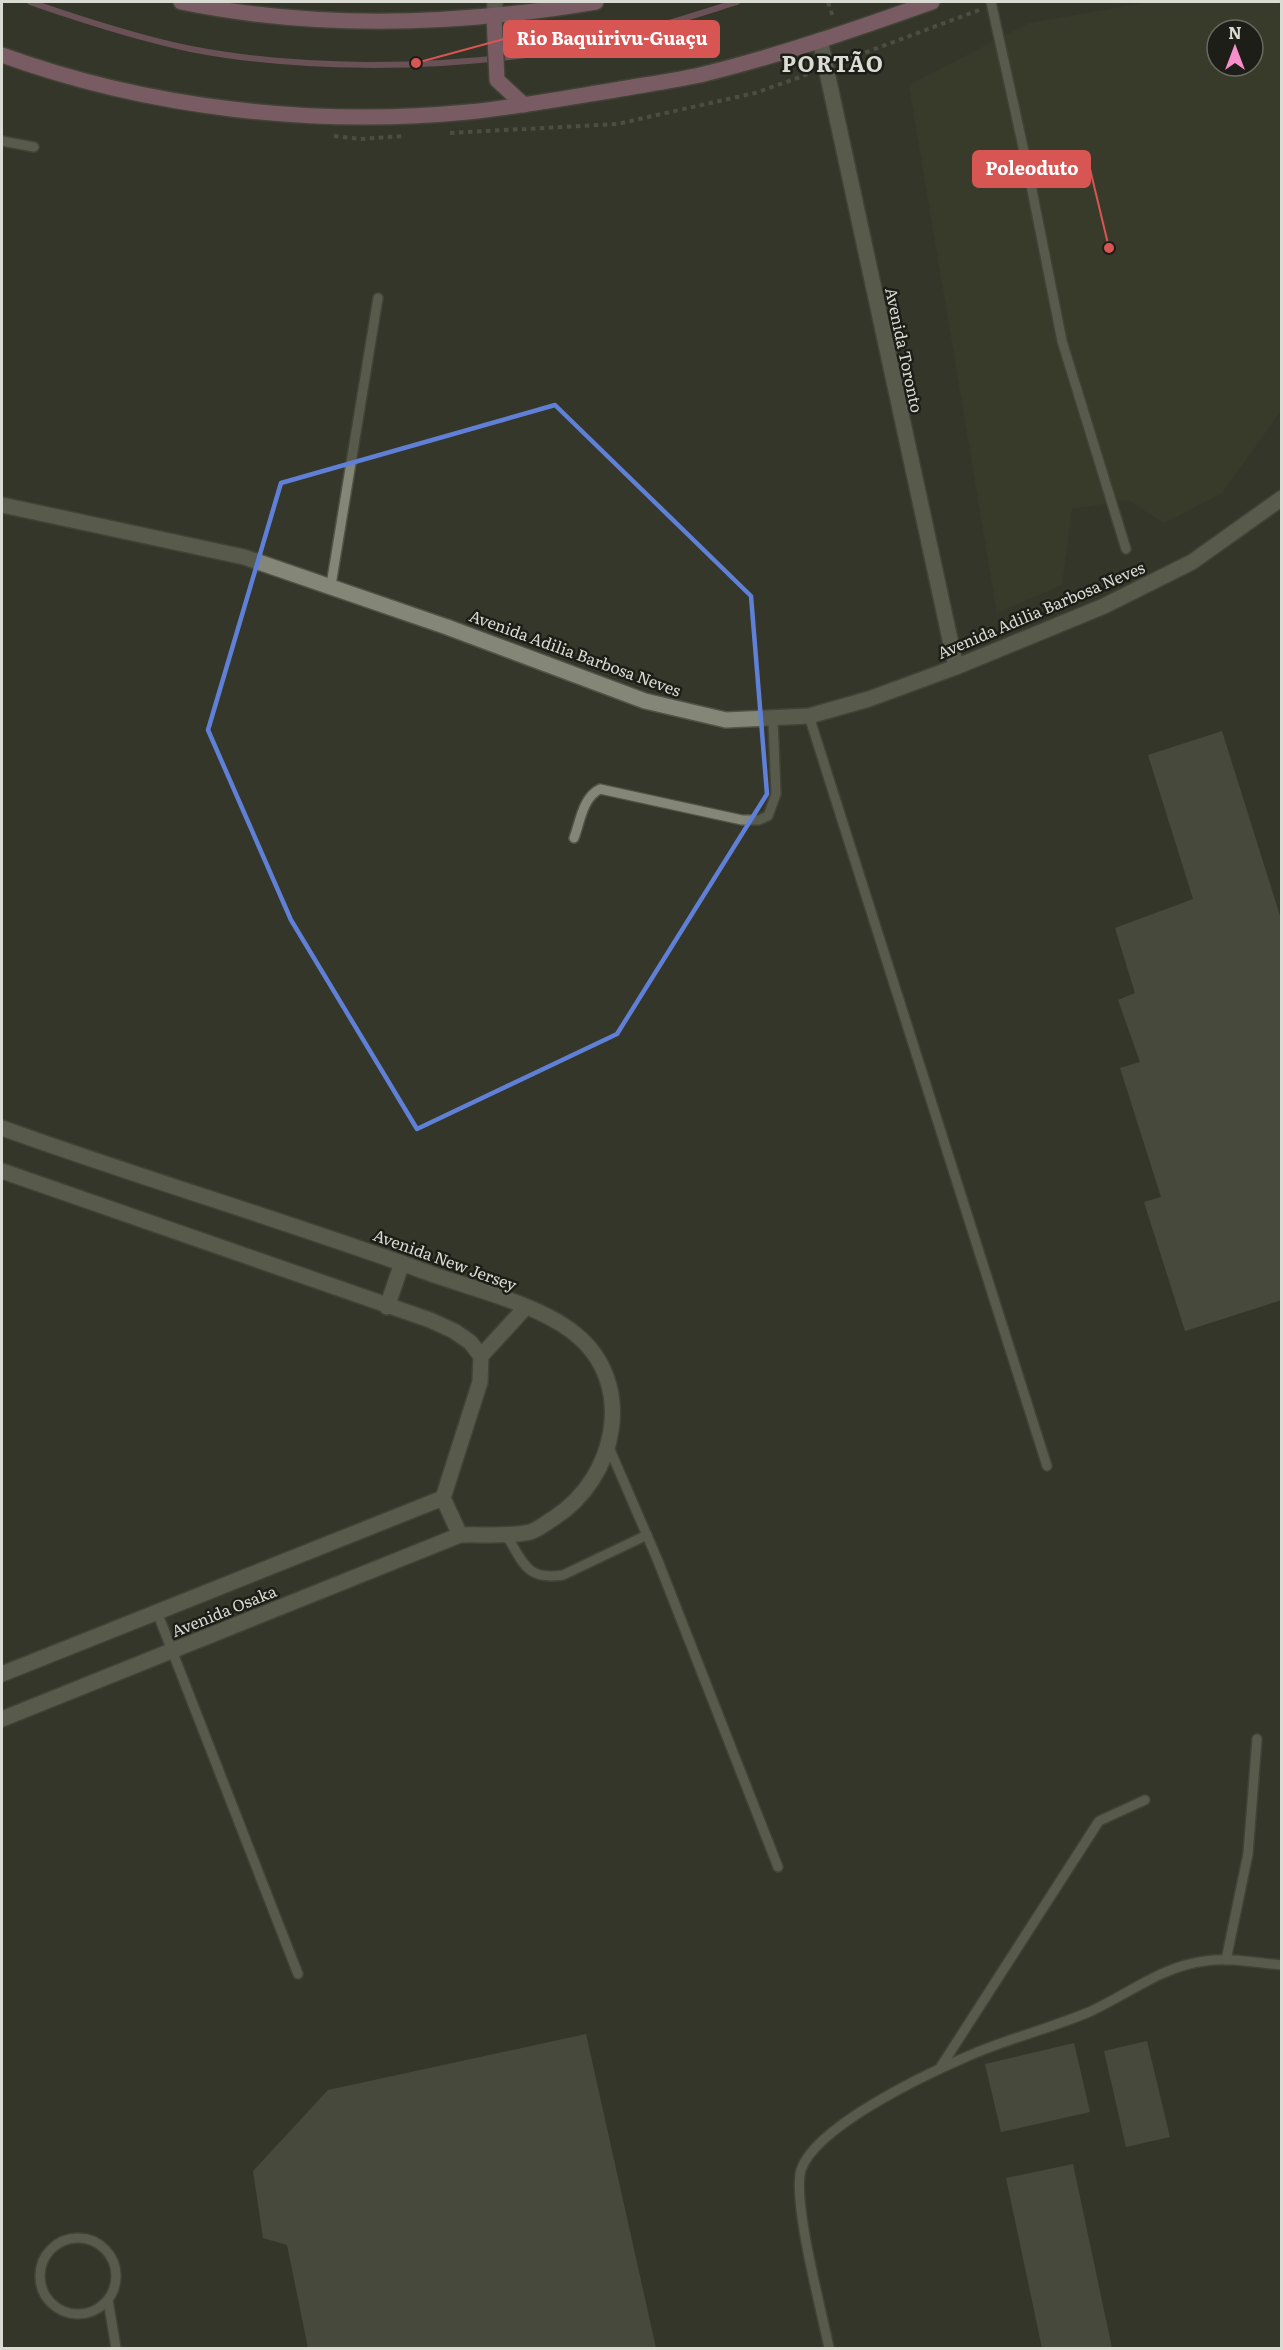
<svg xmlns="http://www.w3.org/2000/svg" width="1283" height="2350" font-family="Literata,serif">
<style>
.built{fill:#3c402b;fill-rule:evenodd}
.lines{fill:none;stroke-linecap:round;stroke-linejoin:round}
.stream{stroke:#ab7290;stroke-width:6}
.building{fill:#5c5f50}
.service-casing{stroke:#515347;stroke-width:12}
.minor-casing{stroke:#515347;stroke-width:18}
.tertiary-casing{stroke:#515347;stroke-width:18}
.primary-casing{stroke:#515347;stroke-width:18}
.path{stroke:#676a5d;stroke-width:4;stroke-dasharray:4.5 4.5;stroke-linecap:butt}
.service{stroke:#848777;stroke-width:9}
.minor{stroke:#848777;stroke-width:15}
.tertiary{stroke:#848777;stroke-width:15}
.primary{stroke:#cd88a9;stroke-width:15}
.marked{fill:none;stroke:#5f80d6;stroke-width:4.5;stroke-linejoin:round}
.labels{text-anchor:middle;stroke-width:5;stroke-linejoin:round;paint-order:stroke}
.street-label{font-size:16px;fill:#dadcd3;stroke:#1c1e17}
.district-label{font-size:22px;font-weight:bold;letter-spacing:1.5px;fill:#dadcd3;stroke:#1c1e17}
.leader{fill:none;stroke:#d75553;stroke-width:2}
.callout-dot{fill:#d75553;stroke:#1c1e17;stroke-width:2}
.callout{fill:#d75553;stroke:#d75553;stroke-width:2}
.callout-label{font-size:18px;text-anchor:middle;font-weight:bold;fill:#fff}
</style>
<rect width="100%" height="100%" fill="#343729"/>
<!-- built -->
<path class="built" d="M1151,2H1279L1282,18L1281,411L1222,493L1164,523L1128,500L1072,509L1062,585L997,613L909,85L1029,23ZM1217,30H1253V66H1217Z"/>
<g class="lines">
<!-- stream -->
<path class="stream" d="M30,2C82,20 137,38 191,49C299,70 431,69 540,53C607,44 673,22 737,2"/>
</g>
<!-- building -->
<g class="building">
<path d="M1222,731L1282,922V1300L1185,1331L1144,1202L1161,1197L1120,1068L1140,1062L1118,1000L1135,993L1115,928L1193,899L1148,755Z"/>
<path d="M586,2034L656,2348H308L287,2245L263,2238L253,2171L328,2090Z"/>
<path d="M1147,2041L1170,2137L1126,2147L1104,2051Z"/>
<path d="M1074,2043L1090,2112L1001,2132L985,2064Z"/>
<path d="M1073,2164L1112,2348H1042L1006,2178Z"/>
</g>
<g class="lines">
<!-- service casing -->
<g class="service-casing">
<g id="service">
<path d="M991,2L1027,165L1062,341L1126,549"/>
<path d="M2,141L34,147"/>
<path d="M331,585L378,298"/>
<path d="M809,716L1047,1466"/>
<path d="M574,838C580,822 583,797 600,789L742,820H759L768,816L776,794L773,720"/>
<path d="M608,1445L658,1561L778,1867"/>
<path d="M505,1533C523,1561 525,1581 563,1575L647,1535"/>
<path d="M157,1612L298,1974"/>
<path d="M1226,1960L1248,1854L1257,1739"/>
<path d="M940,2068L1099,1821L1145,1800"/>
<circle cx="78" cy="2276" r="38"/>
<path d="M108,2300L116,2348"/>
<path d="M829,2348C822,2312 792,2201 801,2170C815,2127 924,2075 966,2057C1006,2039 1049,2029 1089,2012C1127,1995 1162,1966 1205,1961C1229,1957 1257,1963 1282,1965"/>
</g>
</g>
<!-- minor casing -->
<g class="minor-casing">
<g id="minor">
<path d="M494,16L495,2"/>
<path d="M820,40L956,667"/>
<path d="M2,1128C146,1180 293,1223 437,1276C478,1290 541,1306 574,1333C637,1382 617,1478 554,1518C547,1522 538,1530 530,1532C511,1537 480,1534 460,1535L2,1719"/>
<path d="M2,1171L430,1320L454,1331L470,1342L481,1356L480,1382L443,1498L460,1535"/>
<path d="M387,1307L402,1263"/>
<path d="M481,1356L525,1308"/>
<path d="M2,1674L443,1498"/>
</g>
</g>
<!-- tertiary casing -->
<g class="tertiary-casing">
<path id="tertiary" d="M2,505L244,557L447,627L645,701L726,720L809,716L869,699L956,667L1104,606L1192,562L1282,498"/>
</g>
<!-- primary casing -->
<g class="primary-casing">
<g id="primary">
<path d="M181,2C317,30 459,25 596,2"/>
<path d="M494,16L497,80L524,105"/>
<path d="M2,55C148,108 313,127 468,112C517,107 566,98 615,90C643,85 672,81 700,75C778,56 856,29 932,2"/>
</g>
</g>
<!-- path -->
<g class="path">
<path d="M828,2L833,17"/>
<path d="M840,62L979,10"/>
<path d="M450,133L617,124L755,93L811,73"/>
<path d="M334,136L360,139L404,136"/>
</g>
<!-- service -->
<use href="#service" class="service"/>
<!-- minor -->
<use href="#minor" class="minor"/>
<!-- tertiary -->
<use href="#tertiary" class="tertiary"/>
<!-- primary -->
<use href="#primary" class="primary"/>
</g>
<!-- marked area -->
<path d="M0 0H1283V2350H0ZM555,405L751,596L767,794L617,1034L417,1129L291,920L208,730L281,483Z" fill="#343729" fill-opacity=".55" fill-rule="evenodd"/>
<path class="marked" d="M555,405L751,596L767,794L617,1034L417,1129L291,920L208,730L281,483Z"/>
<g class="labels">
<!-- street labels -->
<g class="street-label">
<text transform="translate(904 350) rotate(78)" y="6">Avenida Toronto</text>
<text transform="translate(1041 610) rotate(-23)" y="6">Avenida Adilia Barbosa Neves</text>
<text transform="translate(575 653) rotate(20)" y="6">Avenida Adilia Barbosa Neves</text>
<text transform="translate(445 1260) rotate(20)" y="6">Avenida New Jersey</text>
<text transform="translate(224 1611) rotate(-22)" y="6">Avenida Osaka</text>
</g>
<!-- district labels -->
<g class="district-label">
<text x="833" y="72">PORTÃO</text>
</g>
</g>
<!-- callouts -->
<path class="leader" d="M416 63L504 39M1109 248L1090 169"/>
<g class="callout-dot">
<circle cx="416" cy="63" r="6"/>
<circle cx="1109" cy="248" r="6"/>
</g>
<g class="callout">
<rect x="504" y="21" width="215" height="36" rx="6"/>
<rect x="973" y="151" width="117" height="36" rx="6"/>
</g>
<g class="callout-label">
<text x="612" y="45">Rio Baquirivu-Guaçu</text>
<text x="1032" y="175">Poleoduto</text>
</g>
<!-- border -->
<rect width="1283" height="2350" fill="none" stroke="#dadcd3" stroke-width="6"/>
<!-- north arrow -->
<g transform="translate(1235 48)"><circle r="28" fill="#1c1e17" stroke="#686a62" stroke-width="1.5"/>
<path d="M0-4.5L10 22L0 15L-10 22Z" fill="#f98fca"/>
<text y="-9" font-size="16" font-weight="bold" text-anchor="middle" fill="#dadcd3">N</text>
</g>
</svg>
